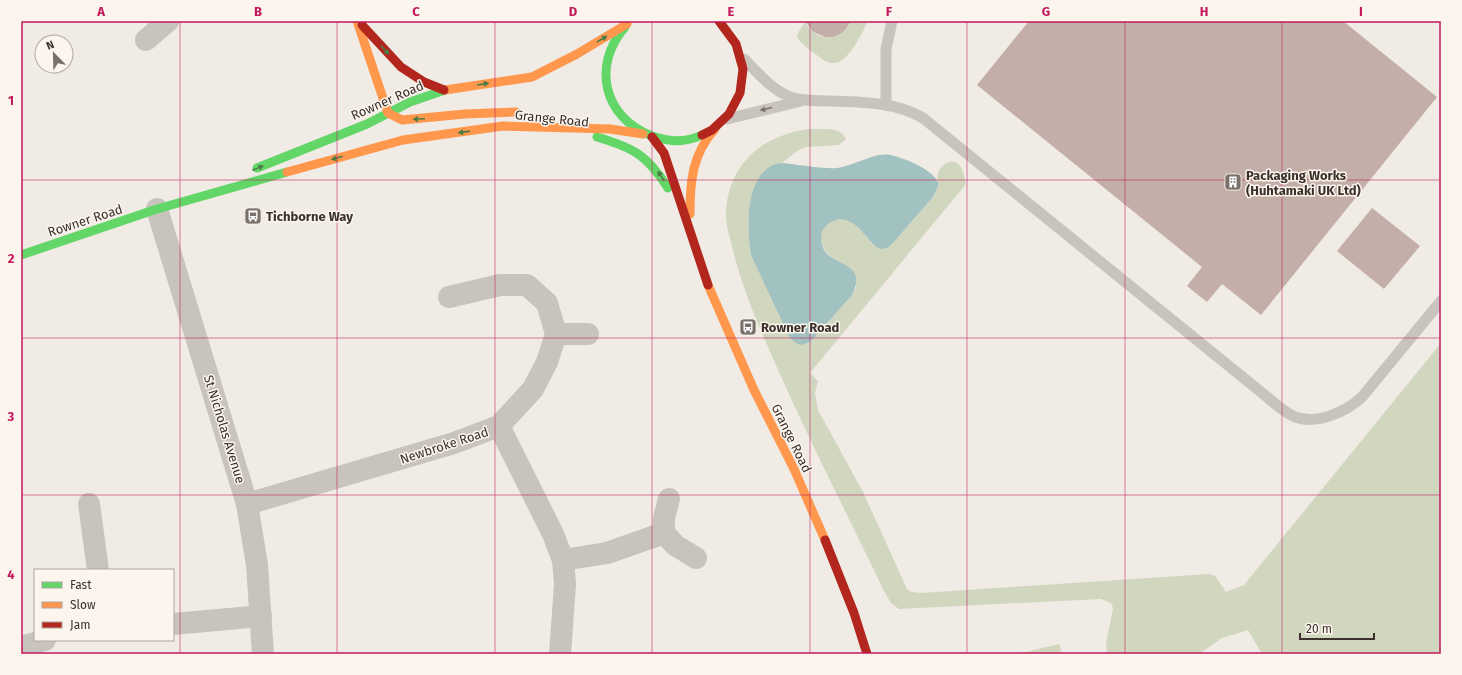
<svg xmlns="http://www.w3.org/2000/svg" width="1462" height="675" font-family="'Fira Sans',sans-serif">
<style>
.green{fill:#d1d6bf}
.water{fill:#a1c2c1}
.building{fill:#c3afa7}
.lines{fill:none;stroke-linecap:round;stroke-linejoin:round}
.lane{stroke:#c9c3be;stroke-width:11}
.street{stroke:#c9c3be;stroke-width:22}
.fast{stroke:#63d668;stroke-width:9}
.slow{stroke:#ff974d;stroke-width:9}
.jam{stroke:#b3261e;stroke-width:9}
.oneway{fill:#4d7b46}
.oneway2{fill:#7b726d}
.grid{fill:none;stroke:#c2185b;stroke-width:1;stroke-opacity:0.55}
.labels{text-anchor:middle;stroke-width:3;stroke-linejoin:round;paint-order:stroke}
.street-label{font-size:13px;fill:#3b302b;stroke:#fbf5ee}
.poi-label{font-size:13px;font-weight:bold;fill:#3b302b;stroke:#fbf5ee;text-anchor:start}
.neatline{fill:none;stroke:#c2185b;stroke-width:1.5}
.grid-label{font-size:13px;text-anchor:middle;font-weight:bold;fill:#c2185b}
</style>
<rect width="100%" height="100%" fill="#f0ebe5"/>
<!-- green -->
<g class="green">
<path d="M851,21H868C862,33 849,62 834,63C828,64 822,59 818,56C810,50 802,45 797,37L798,33L805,22C816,43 840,42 851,21Z"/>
<path d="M808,129C820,130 841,125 846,139L839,145L806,147L797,151L782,163L770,167L758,179L754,189L748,221L749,243L751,255L758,268L813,339L852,295L856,287C853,281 851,271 847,267C846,265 841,264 839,263C829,257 819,246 821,233C822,229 827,225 831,222C848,211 863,233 873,244L893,243L933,197C934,194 937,191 938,188C939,184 936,177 938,173C940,166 949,160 955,162C964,166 964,177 966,184L810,373L818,381L815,393L818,410L863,492L907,589L911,592L921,593L1209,574L1215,576L1226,592L1244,585L1441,343V654H1262L1248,630L1222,638L1199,654H1107L1106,644L1113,608L1111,603L1101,599L899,609L891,603L884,591C843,505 799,421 762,333C749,303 738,273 731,242C728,231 725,220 726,209C731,161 763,136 808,129Z"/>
<path d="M1059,644L1062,654H1017Z"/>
</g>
<!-- water -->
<path class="water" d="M878,155C882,155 886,154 890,155C902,157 935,170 938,183C939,188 935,192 933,197L893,243L887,248L880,249C868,242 860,225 848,221C842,218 835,219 830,223C825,226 821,231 821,237C822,264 846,258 855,274C858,281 855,288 852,295L813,339C803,347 798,347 789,336L751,255C746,229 745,166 782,163C786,163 792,164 797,165C810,166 824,169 837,168C846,167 867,158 878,155Z"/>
<!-- building -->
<g class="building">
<path d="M805,21H851L845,30L840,34L833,37H825L813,32Z"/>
<path d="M1029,21H1343L1437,97L1261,315L1222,284L1207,302L1187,286L1202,267L977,85Z"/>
<path d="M1372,208L1420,246L1384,289L1337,251Z"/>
</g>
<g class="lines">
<!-- lane -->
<g class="lane">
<path d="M744,59C758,73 770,88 788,96C801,102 817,100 831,101C862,102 896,102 923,118L1261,392C1271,400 1282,411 1293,416C1315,426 1346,412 1362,397L1441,301"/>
<path d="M886,105V49L892,21"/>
<path d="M727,119L801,101"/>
</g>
<!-- street -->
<g class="street">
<path d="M146,40L168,21"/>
<path d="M157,209L247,504L257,565L263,654"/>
<path d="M449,297L500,285H527L547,303L556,334L547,362L533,389L499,426"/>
<path d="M556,334H588"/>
<path d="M669,499L664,518V533L675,545L696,558"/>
<path d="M89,504L98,570"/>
<path d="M247,504L454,443L499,426L553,534L563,560L565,584L560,654"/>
<path d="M563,560L607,553L664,533"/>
<path d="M173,624L261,616"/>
<path d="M21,647L45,640"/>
</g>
<!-- fast -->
<g class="fast">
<path d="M625,27C591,66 604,118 652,136C671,142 684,143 702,135"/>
<path d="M597,137C634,148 647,155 668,188"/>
<path d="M257,168L367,124L410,102L445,90"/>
<path d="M21,255L157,209L287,172"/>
</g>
<!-- slow -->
<g class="slow">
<path d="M357,21L388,113L402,120L465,114L516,112"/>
<path d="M445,90L532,77L577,54L627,24"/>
<path d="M287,172L403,140L503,126L610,129L643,134"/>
<path d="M690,214C690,182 692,154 715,129"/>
<path d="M708,285L754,390L794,469L825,540"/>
</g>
<!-- jam -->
<g class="jam">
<path d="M362,25L401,67L424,82L444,90"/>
<path d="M702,135L712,130L729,114L740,93L743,69L736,44L719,21"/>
<path d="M652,137L664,153L708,285"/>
<path d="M825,540L854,613L867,654"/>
</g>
</g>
<!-- one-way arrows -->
<defs><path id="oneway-solid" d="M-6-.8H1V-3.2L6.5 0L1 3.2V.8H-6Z"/></defs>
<g class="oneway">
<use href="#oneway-solid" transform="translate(602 39) rotate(-31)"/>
<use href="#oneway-solid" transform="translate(385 50) rotate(47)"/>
<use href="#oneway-solid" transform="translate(483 84) rotate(-9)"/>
<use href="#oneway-solid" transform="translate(419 119) rotate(177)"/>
<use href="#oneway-solid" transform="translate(464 132) rotate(172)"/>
<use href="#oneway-solid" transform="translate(337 158) rotate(164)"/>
<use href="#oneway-solid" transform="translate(258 168) rotate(-22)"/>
<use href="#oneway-solid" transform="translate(661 176) rotate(-123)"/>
</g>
<use class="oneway2" href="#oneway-solid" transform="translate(766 109) rotate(166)"/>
<!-- grid -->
<path class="grid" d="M180,21V654M337,21V654M495,21V654M652,21V654M810,21V654M967,21V654M1125,21V654M1282,21V654M21,180H1441M21,338H1441M21,495H1441"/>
<!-- icons -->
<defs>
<g id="building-square" transform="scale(0.9)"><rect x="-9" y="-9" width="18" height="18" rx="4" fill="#7a716c" stroke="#fbf5ee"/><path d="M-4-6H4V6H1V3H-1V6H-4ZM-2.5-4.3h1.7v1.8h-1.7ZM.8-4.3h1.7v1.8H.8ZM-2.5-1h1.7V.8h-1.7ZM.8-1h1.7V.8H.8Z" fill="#fff"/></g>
<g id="bus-square" transform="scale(0.9)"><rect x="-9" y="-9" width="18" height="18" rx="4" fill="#7a716c" stroke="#fbf5ee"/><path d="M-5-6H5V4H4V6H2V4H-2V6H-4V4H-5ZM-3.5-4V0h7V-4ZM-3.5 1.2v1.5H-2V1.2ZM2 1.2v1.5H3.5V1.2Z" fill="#fff"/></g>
</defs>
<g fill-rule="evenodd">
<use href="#building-square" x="1233" y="182"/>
<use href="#bus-square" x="253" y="216"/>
<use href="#bus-square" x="748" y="327"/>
</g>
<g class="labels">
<!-- street labels -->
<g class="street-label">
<text transform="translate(387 100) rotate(-24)" y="5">Rowner Road</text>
<text transform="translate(552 118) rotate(6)" y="5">Grange Road</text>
<text transform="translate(85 220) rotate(-18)" y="5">Rowner Road</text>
<text transform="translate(225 429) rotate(73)" y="5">St Nicholas Avenue</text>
<text transform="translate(792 438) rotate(64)" y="5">Grange Road</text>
<text transform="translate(444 445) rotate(-18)" y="5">Newbroke Road</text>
</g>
<!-- poi labels -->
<g class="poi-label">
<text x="1246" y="180">Packaging Works<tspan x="1246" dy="15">(Huhtamaki UK Ltd)</tspan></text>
<text x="266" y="221">Tichborne Way</text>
<text x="761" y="332">Rowner Road</text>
</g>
</g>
<!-- border -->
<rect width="1462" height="675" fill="none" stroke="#fbf5ee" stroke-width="44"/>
<!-- legend -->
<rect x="34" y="569" width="140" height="72" fill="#fbf5ee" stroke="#aea6a0"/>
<rect x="42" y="582" width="20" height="6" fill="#63d668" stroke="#aea6a0"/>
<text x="70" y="589" font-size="12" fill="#3b302b">Fast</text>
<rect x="42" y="602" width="20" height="6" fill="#ff974d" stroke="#aea6a0"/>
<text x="70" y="609" font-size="12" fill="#3b302b">Slow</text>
<rect x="42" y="622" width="20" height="6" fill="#b3261e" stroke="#aea6a0"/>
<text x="70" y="629" font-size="12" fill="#3b302b">Jam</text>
<!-- north arrow -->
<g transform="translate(54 54) rotate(337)"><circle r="19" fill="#fbf5ee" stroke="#aea6a0"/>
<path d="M0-3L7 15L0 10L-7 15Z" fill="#7a716c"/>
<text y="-6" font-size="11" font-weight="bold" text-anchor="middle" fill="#3b302b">N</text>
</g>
<!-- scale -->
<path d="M1300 633v6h74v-6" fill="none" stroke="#3b302b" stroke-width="2"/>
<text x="1306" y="633" font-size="12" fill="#3b302b" stroke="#fbf5ee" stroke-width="3" paint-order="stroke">20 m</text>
<rect x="22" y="22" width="1418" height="631" class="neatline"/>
<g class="grid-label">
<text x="101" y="16">A</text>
<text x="258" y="16">B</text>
<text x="416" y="16">C</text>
<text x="573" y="16">D</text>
<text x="731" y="16">E</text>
<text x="889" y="16">F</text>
<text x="1046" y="16">G</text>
<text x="1204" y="16">H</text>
<text x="1361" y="16">I</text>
<text x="11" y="105">1</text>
<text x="11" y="263">2</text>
<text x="11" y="421">3</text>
<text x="11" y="579">4</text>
</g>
</svg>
